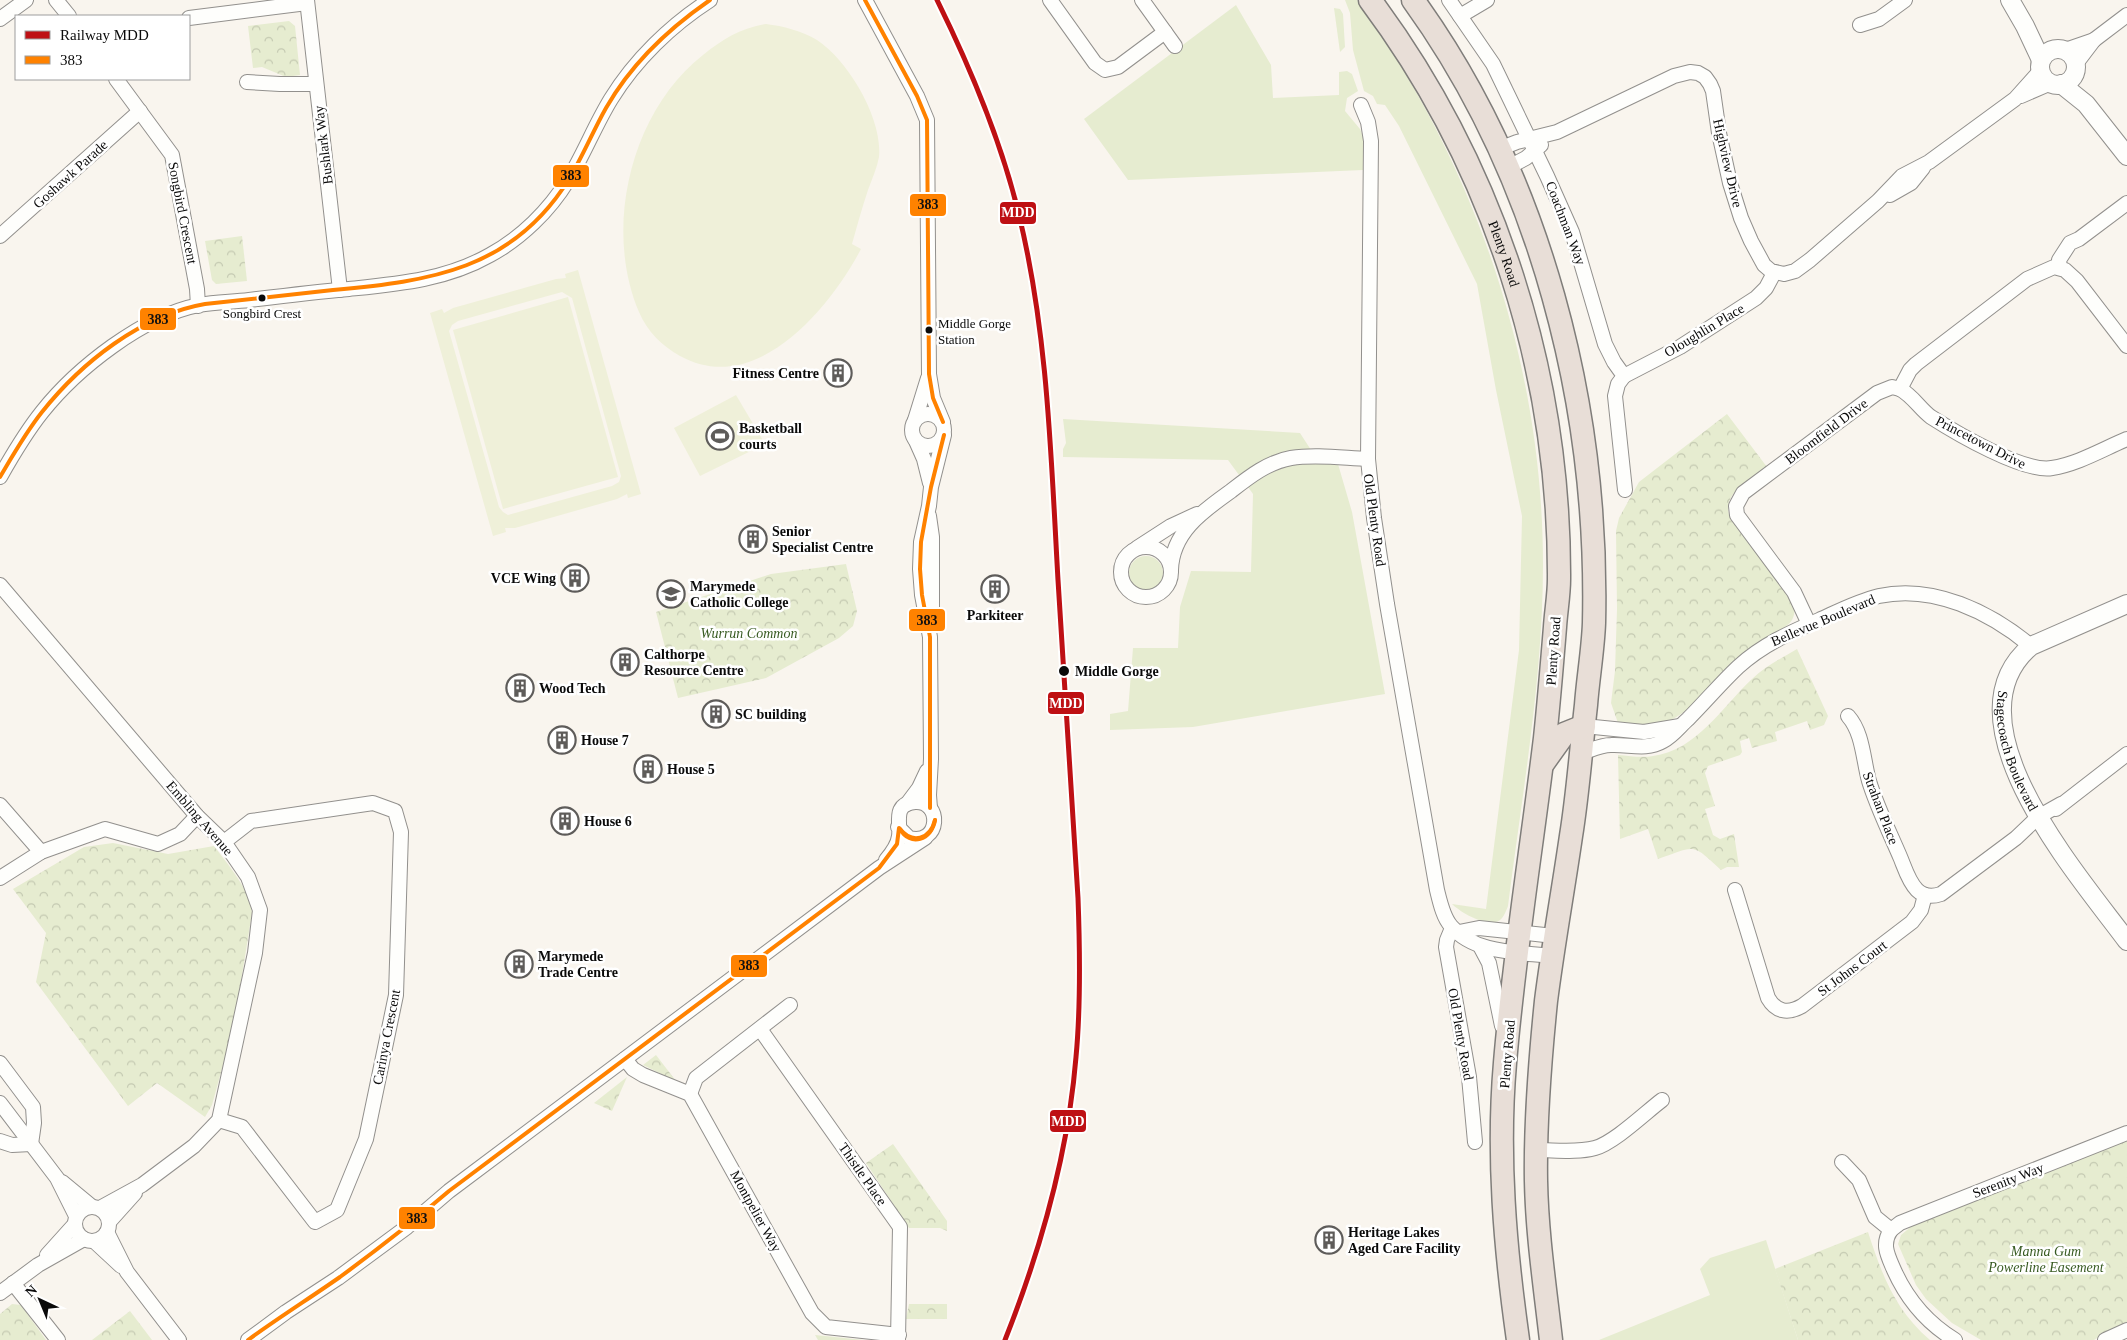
<svg xmlns="http://www.w3.org/2000/svg" width="2127" height="1340" font-family="Georgia,serif">
<style>
.grass{fill:#e6ecd0}
.park{fill:url(#park-crowns)}
.pitch{fill:#eff0d9;fill-rule:evenodd}
.lines{fill:none;stroke-linecap:round;stroke-linejoin:round}
.minor-casing{stroke:#92908d;stroke-width:16}
.tertiary-casing{stroke:#92908d;stroke-width:20}
.trunk-casing{stroke:#7f7d7a;stroke-width:25}
.minor{stroke:#fefefc;stroke-width:14}
.tertiary{stroke:#fefefc;stroke-width:18}
.trunk{stroke:#e8ded7;stroke-width:22}
.bus-1-casing{stroke:#fff;stroke-width:8}
.bus-1{stroke:#ff8200;stroke-width:4}
.rail-1-casing{stroke:#fff;stroke-width:9}
.rail-1{stroke:#be1014;stroke-width:5}
.bus-dot{fill:#0a0a0a;stroke:#fff;stroke-width:2}
.labels{text-anchor:middle;stroke-width:5;stroke-linejoin:round;paint-order:stroke}
.bus-label{font-size:13px;fill:#0a0a0a;stroke:#fff}
.street-label{font-size:14px;fill:#0a0a0a;stroke:#fff}
.poi-label{font-size:14px;font-weight:bold;fill:#0a0a0a;stroke:#fff;text-anchor:start}
.park-label{font-size:14px;font-style:italic;fill:#385b22;stroke:#fff}
.stop-label{font-size:14px;font-weight:bold;fill:#0a0a0a;stroke:#fff;text-anchor:start}
.line-badge{stroke:#fff;stroke-width:2}
.badge-label{font-size:14px;text-anchor:middle;font-weight:bold;fill:#fff}
.pale-badge-label{font-size:14px;text-anchor:middle;font-weight:bold;fill:#111}
</style>
<defs>
<pattern id="park-crowns" width="20" height="18" patternUnits="userSpaceOnUse" patternTransform="scale(1.25)"><rect width="20" height="18" fill="#e6ecd0"/><path d="M2 6a3 3 0 1 1 6 0M12 15a3 3 0 1 1 6 0" fill="none" stroke="#c4c9b1"/></pattern>
</defs>
<rect width="100%" height="100%" fill="#f9f5ee"/>
<!-- grass -->
<g class="grass">
<path d="M1345,0H1357C1475,163 1543,363 1543,565C1543,679 1522,794 1508,906C1506,911 1504,917 1500,920C1488,929 1460,912 1452,904L1486,909L1519,650L1522,516L1496,390L1477,284L1399,126L1385,105L1377,104L1373,96L1364,91L1353,50L1350,13Z"/>
<path d="M1236,5L1271,65L1273,98L1339,95V72L1347,71L1352,74L1358,91L1347,98L1345,111L1360,129L1363,136V170L1128,180L1084,119Z"/>
<path d="M1334,8L1340,9L1343,14L1345,47L1340,52Z"/>
<path d="M1063,419L1300,433L1311,450L1239,475L1228,460L1063,457V449L1066,443Z"/>
<path d="M1307,463L1338,464L1352,512L1385,694L1193,727L1110,730V714L1128,711L1133,648H1178L1180,607L1191,571L1251,572L1253,494L1248,487C1267,474 1283,465 1307,463Z"/>
<circle cx="1146" cy="573" r="17"/>
<path d="M1766,1240L1798,1340H1599L1710,1295L1700,1269L1710,1258Z"/>
</g>
<!-- park -->
<g class="park">
<path d="M289,21L295,26L300,75L286,77L262,67L253,68L248,26Z"/>
<path d="M242,236L247,281L216,284L212,280L205,241Z"/>
<path d="M1727,414L1767,467C1750,480 1723,492 1729,515L1789,595C1793,603 1797,611 1792,620C1786,630 1761,639 1750,648C1722,670 1697,711 1664,723C1649,729 1633,725 1618,723L1611,703L1615,671L1617,609L1616,531L1619,518L1639,482Z"/>
<path d="M846,564L857,611L853,626L839,638L766,678L678,698L656,612L771,574Z"/>
<path d="M1797,649L1828,716L1824,725L1810,730L1807,721L1775,732L1777,741L1752,748L1749,738L1740,741L1742,752L1740,755L1708,766L1705,773L1715,806L1705,809L1713,835L1720,839L1734,834L1739,867H1727L1721,870C1691,842 1696,846 1658,859L1648,829L1620,839L1618,755C1630,756 1642,758 1653,756C1696,751 1723,706 1752,679C1765,666 1782,658 1797,649Z"/>
<path d="M113,843L168,854L214,846C228,865 250,889 252,913L234,1025L212,1105L205,1117L157,1083L128,1106L36,982L46,933L13,889L84,847Z"/>
<path d="M656,1055L676,1081L643,1065Z"/>
<path d="M627,1077L612,1111L594,1103Z"/>
<path d="M2127,1140V1324L2105,1333L2094,1340H1981L1952,1323L1926,1299L1916,1285L1898,1244L1901,1235L1913,1225Z"/>
<path d="M893,1144L947,1221V1231L940,1228H909L866,1163Z"/>
<path d="M1868,1232C1882,1275 1895,1310 1930,1340H1798L1775,1269Z"/>
<path d="M12,1304L21,1305L46,1340H0V1314Z"/>
<path d="M909,1304H947V1319H906Z"/>
<path d="M130,1311L152,1340H92Z"/>
<path d="M815,1335L864,1340H818Z"/>
</g>
<!-- pitch -->
<g class="pitch">
<path d="M766,24C783,26 802,31 817,40C848,60 883,119 879,157C877,168 872,179 868,190C862,208 857,226 852,244L861,249C830,308 756,398 680,356C662,346 647,331 639,312C603,228 631,111 703,55C723,39 741,28 766,24Z"/>
<path d="M578,270L641,494L628,498L627,494L617,499L515,528H505L506,532L493,536L430,313L442,309L444,313L453,308L556,279L566,278L565,274ZM562,292L572,298L621,476L619,482L612,486L508,515L503,512L499,507L449,331L452,325L458,321Z"/>
<path d="M568,297L618,477L503,509L453,330Z"/>
<path d="M736,395L765,444L700,476L674,428Z"/>
</g>
<g class="lines">
<!-- minor casing -->
<g class="minor-casing">
<g id="minor">
<path d="M56,0L69,16"/>
<path d="M307,0L340,290"/>
<path d="M865,0L917,96L927,120L929,374L933,398L943,422"/>
<path d="M1050,0L1095,63L1105,70L1118,67L1165,32"/>
<path d="M1142,0L1175,46"/>
<path d="M1449,0L1493,64L1547,176L1572,232L1605,344L1614,362L1624,376L1618,384L1615,396L1625,490"/>
<path d="M1460,16L1487,0"/>
<path d="M189,18L307,3"/>
<path d="M0,19L26,0"/>
<path d="M1860,25L1879,19L1905,0"/>
<path d="M2065,50L2094,40L2127,15"/>
<path d="M2075,65L2094,40"/>
<path d="M116,79L172,155L197,289L198,306"/>
<path d="M247,82L280,84H316"/>
<path d="M2021,96L2051,83"/>
<path d="M1361,105L1368,122L1371,141L1368,459L1374,518L1387,604L1437,890C1440,902 1443,917 1451,926C1474,954 1519,952 1552,956"/>
<path d="M1499,149L1517,142L1557,132L1674,76L1690,72L1698,73L1705,77L1710,84L1713,91L1719,133L1730,183L1741,218L1751,241L1764,265L1771,271L1784,274L1795,271L1810,260L1878,201L1902,176L1929,162L2015,99L2040,71"/>
<path d="M1507,168L1526,158L1541,145"/>
<path d="M1890,195L1911,183L1923,168"/>
<path d="M0,236L140,111"/>
<path d="M2060,268L2059,260L2070,243L2079,239L2127,203"/>
<path d="M1624,376L1680,347L1756,298L1766,288L1774,273"/>
<path d="M1900,389C1913,396 1920,409 1931,417C1956,433 2024,473 2052,468C2078,464 2103,449 2127,439"/>
<circle cx="928" cy="430" r="16"/>
<path d="M915,420L928,378"/>
<path d="M916,441L924,459L930,483"/>
<path d="M0,477C13,454 26,432 42,412C77,368 143,316 199,305C215,302 232,302 249,300C282,296 315,292 349,289C398,284 446,280 490,255C521,238 549,211 568,180C584,154 595,125 611,99C635,60 671,25 710,0"/>
<path d="M929,516L932,537V617"/>
<circle cx="1146" cy="572" r="25"/>
<path d="M1137,548L1171,526L1197,514"/>
<path d="M1171,570C1172,532 1203,511 1231,491C1249,477 1268,462 1291,458C1316,454 1343,458 1368,459"/>
<path d="M0,585L197,816L224,842L248,877L260,910L255,953L219,1120L194,1146L142,1185L100,1208"/>
<path d="M1809,624L1794,592L1737,515L1736,506L1743,493L1877,393L1892,387L1900,389L1910,370L1916,364L2027,279L2054,267L2065,270L2077,281L2127,346"/>
<path d="M1848,716C1863,733 1863,759 1869,781C1877,807 1890,833 1901,859C1905,869 1909,882 1917,890C1924,897 1932,897 1941,894L2016,838L2038,817L2061,804"/>
<path d="M1584,726L1644,732L1680,726"/>
<path d="M1582,753C1591,750 1601,745 1611,745C1629,744 1646,751 1663,741C1673,736 1680,726 1688,719C1705,702 1721,683 1738,667C1762,645 1789,633 1819,620C1839,611 1858,601 1879,596C1933,584 1990,612 2031,646"/>
<path d="M907,804L919,788L927,771"/>
<path d="M0,805L41,852"/>
<path d="M930,808L929,795L931,759L930,637L922,595L920,569L921,542L929,506L931,487L944,435"/>
<path d="M2056,809L2127,754"/>
<path d="M886,860C892,853 898,845 899,836C901,823 892,804 915,802C942,800 941,846 909,838L898,827"/>
<path d="M0,878L41,852L105,829L158,844L180,834L197,816"/>
<path d="M1735,890L1768,998C1776,1012 1788,1014 1802,1006L1912,922L1921,910L1925,895"/>
<path d="M1452,928L1447,940L1446,947L1469,1077L1475,1142"/>
<path d="M1459,932L1479,928L1554,936"/>
<path d="M1480,946L1489,963L1502,1026"/>
<path d="M760,1029L900,1227L898,1340"/>
<path d="M625,1059L633,1069L643,1075L690,1094L812,1313L826,1327L899,1335"/>
<path d="M0,1063L33,1107L34,1123L31,1144L12,1145L0,1141"/>
<path d="M690,1094L696,1078L790,1005"/>
<path d="M0,1103L57,1178L76,1216"/>
<path d="M219,1120L242,1127L315,1222L337,1210L366,1139L396,995L401,832L395,811L373,803L251,821L224,842"/>
<path d="M1537,1150C1555,1150 1577,1153 1595,1148C1614,1143 1646,1112 1662,1100"/>
<path d="M1842,1162L1859,1180L1875,1217L1891,1230C1881,1244 1888,1256 1894,1270C1907,1299 1927,1323 1955,1340"/>
<path d="M62,1182L91,1206"/>
<circle cx="92" cy="1224" r="17"/>
<path d="M109,1222L135,1193"/>
<path d="M1891,1230L1900,1223L2127,1133"/>
<path d="M107,1232L127,1272L179,1340"/>
<path d="M94,1241L121,1266"/>
<path d="M47,1255L74,1225"/>
<path d="M13,1283L58,1340"/>
<path d="M0,1293L38,1265L84,1239"/>
<path d="M248,1340L286,1312L338,1278L407,1227L449,1191L879,868L925,838"/>
<path d="M2105,1340L2127,1330"/>
</g>
</g>
<!-- tertiary casing -->
<g class="tertiary-casing">
<g id="tertiary">
<path d="M2010,0L2025,26L2041,60"/>
<circle cx="2058" cy="67" r="18"/>
<path d="M2061,84L2086,104L2127,156"/>
<path id="s1" d="M2127,604L2031,646C1942,721 2080,877 2127,941"/>
</g>
</g>
<!-- trunk casing -->
<g class="trunk-casing">
<g id="trunk">
<path id="s2" d="M1370,0C1494,166 1560,371 1559,579C1559,595 1556,611 1555,627C1552,664 1549,701 1545,738C1532,846 1514,954 1505,1063C1497,1155 1505,1248 1518,1340"/>
<path d="M1413,0C1541,177 1599,406 1594,623C1593,650 1588,678 1586,705C1581,749 1578,793 1571,836C1563,891 1553,946 1546,1001C1540,1060 1535,1122 1536,1181C1537,1234 1545,1287 1551,1340"/>
<path d="M1544,762L1564,734L1584,726"/>
</g>
</g>
<!-- minor -->
<use href="#minor" class="minor"/>
<!-- tertiary -->
<use href="#tertiary" class="tertiary"/>
<!-- trunk -->
<use href="#trunk" class="trunk"/>
<!-- bus-1 casing -->
<g class="bus-1-casing">
<g id="bus-1">
<path d="M865,0L917,96L927,120L929,374L933,398L943,422"/>
<path d="M0,477C13,455 26,432 42,412C81,363 141,315 205,304C248,299 291,295 333,290C430,281 513,270 569,179C583,156 593,131 606,108C631,64 668,29 710,0"/>
<path d="M930,808V637L922,595L920,569L921,542L931,487L944,435"/>
<path d="M900,829C912,844 930,840 935,820"/>
<path d="M900,829C910,847 932,840 935,820"/>
<path d="M248,1340C278,1318 310,1298 340,1277C378,1249 414,1221 449,1191L879,868L897,844L899,828"/>
</g>
</g>
<!-- bus-1 -->
<use href="#bus-1" class="bus-1"/>
<!-- rail-1 casing -->
<g class="rail-1-casing">
<path id="rail-1" d="M937,0C971,69 1001,140 1019,215C1048,334 1051,458 1058,580C1064,686 1072,792 1078,898C1080,951 1081,1004 1076,1057C1068,1155 1041,1249 1005,1340"/>
</g>
<!-- rail-1 -->
<use href="#rail-1" class="rail-1"/>
</g>
<!-- icons -->
<defs>
<g id="building-ring" transform="scale(1.4375)"><circle r="9.5" fill="#fff" stroke="#5e5c5a" stroke-width="1.5"/><path d="M-4-6H4V6H1V3H-1V6H-4ZM-2.5-4.3h1.7v1.8h-1.7ZM.8-4.3h1.7v1.8H.8ZM-2.5-1h1.7V.8h-1.7ZM.8-1h1.7V.8H.8Z" fill="#5e5c5a"/></g>
<g id="stadium-ring" transform="scale(1.4375)"><circle r="9.5" fill="#fff" stroke="#5e5c5a" stroke-width="1.5"/><path d="M0-5a6.5 5 0 1 0 0 10a6.5 5 0 1 0 0-10ZM-3.5-1.8h7v3.6h-7Z" fill="#5e5c5a"/></g>
<g id="school-ring" transform="scale(1.4375)"><circle r="9.5" fill="#fff" stroke="#5e5c5a" stroke-width="1.5"/><path d="M0-5L7-2L0 1L-7-2ZM-4 1L0 2.5L4 1V4Q0 6-4 4Z" fill="#5e5c5a"/></g>
</defs>
<g fill-rule="evenodd">
<use href="#building-ring" x="838" y="373"/>
<use href="#stadium-ring" x="720" y="436"/>
<use href="#building-ring" x="753" y="539"/>
<use href="#building-ring" x="575" y="578"/>
<use href="#building-ring" x="995" y="589"/>
<use href="#school-ring" x="671" y="594"/>
<use href="#building-ring" x="625" y="662"/>
<use href="#building-ring" x="520" y="688"/>
<use href="#building-ring" x="716" y="714"/>
<use href="#building-ring" x="562" y="740"/>
<use href="#building-ring" x="648" y="769"/>
<use href="#building-ring" x="565" y="821"/>
<use href="#building-ring" x="519" y="964"/>
<use href="#building-ring" x="1329" y="1240"/>
</g>
<!-- markers -->
<g class="bus-dot">
<circle cx="262" cy="298" r="4.5"/>
<circle cx="929" cy="330" r="4.5"/>
<circle cx="1064" cy="671" r="6"/>
</g>
<g class="labels">
<!-- bus labels -->
<g class="bus-label">
<text x="262" y="318">Songbird Crest</text>
<text x="938" y="328" text-anchor="start">Middle Gorge<tspan x="938" dy="16">Station</tspan></text>
</g>
<!-- street labels -->
<g class="street-label">
<text transform="translate(323 145) rotate(-97)" y="5">Bushlark Way</text>
<text transform="translate(1728 163) rotate(77)" y="5">Highview Drive</text>
<text transform="translate(70 174) rotate(-42)" y="5">Goshawk Parade</text>
<text transform="translate(183 213) rotate(79)" y="5">Songbird Crescent</text>
<text transform="translate(1566 223) rotate(69)" y="5">Coachman Way</text>
<text dy="5" stroke="none"><textPath href="#s2" startOffset="288">Plenty Road</textPath></text>
<text transform="translate(1704 330) rotate(-31)" y="5">Oloughlin Place</text>
<text transform="translate(1826 431) rotate(-37)" y="5">Bloomfield Drive</text>
<text transform="translate(1981 442) rotate(27)" y="5">Princetown Drive</text>
<text transform="translate(1375 520) rotate(82)" y="5">Old Plenty Road</text>
<text transform="translate(1823 620) rotate(-23)" y="5">Bellevue Boulevard</text>
<text transform="translate(1553 651) rotate(-86)" y="5">Plenty Road</text>
<text dy="5" stroke="none"><textPath href="#s1" startOffset="221">Stagecoach Boulevard</textPath></text>
<text transform="translate(1881 808) rotate(69)" y="5">Strahan Place</text>
<text transform="translate(200 818) rotate(49)" y="5">Embling Avenue</text>
<text transform="translate(1852 968) rotate(-37)" y="5">St Johns Court</text>
<text transform="translate(1461 1034) rotate(80)" y="5">Old Plenty Road</text>
<text transform="translate(386 1037) rotate(-79)" y="5">Carinya Crescent</text>
<text transform="translate(1507 1054) rotate(-85)" y="5">Plenty Road</text>
<text transform="translate(863 1174) rotate(55)" y="5">Thistle Place</text>
<text transform="translate(2008 1180) rotate(-21)" y="5">Serenity Way</text>
<text transform="translate(756 1211) rotate(61)" y="5">Montpelier Way</text>
</g>
<!-- poi labels -->
<g class="poi-label">
<text x="819" y="378" text-anchor="end">Fitness Centre</text>
<text x="739" y="433">Basketball<tspan x="739" dy="16">courts</tspan></text>
<text x="772" y="536">Senior<tspan x="772" dy="16">Specialist Centre</tspan></text>
<text x="556" y="583" text-anchor="end">VCE Wing</text>
<text x="690" y="591">Marymede<tspan x="690" dy="16">Catholic College</tspan></text>
<text x="995" y="620" text-anchor="middle">Parkiteer</text>
<text x="644" y="659">Calthorpe<tspan x="644" dy="16">Resource Centre</tspan></text>
<text x="539" y="693">Wood Tech</text>
<text x="735" y="719">SC building</text>
<text x="581" y="745">House 7</text>
<text x="667" y="774">House 5</text>
<text x="584" y="826">House 6</text>
<text x="538" y="961">Marymede<tspan x="538" dy="16">Trade Centre</tspan></text>
<text x="1348" y="1237">Heritage Lakes<tspan x="1348" dy="16">Aged Care Facility</tspan></text>
</g>
<!-- park labels -->
<g class="park-label">
<text x="749" y="638">Wurrun Common</text>
<text x="2046" y="1256">Manna Gum<tspan x="2046" dy="16">Powerline Easement</tspan></text>
</g>
<!-- stop labels -->
<g class="stop-label">
<text x="1075" y="676">Middle Gorge</text>
</g>
</g>
<g class="line-badge">
<rect x="552" y="164" width="38" height="24" rx="5" fill="#ff8200"/>
<rect x="909" y="193" width="38" height="24" rx="5" fill="#ff8200"/>
<rect x="999" y="201" width="38" height="24" rx="5" fill="#be1014"/>
<rect x="139" y="307" width="38" height="24" rx="5" fill="#ff8200"/>
<rect x="908" y="608" width="38" height="24" rx="5" fill="#ff8200"/>
<rect x="1047" y="691" width="38" height="24" rx="5" fill="#be1014"/>
<rect x="730" y="954" width="38" height="24" rx="5" fill="#ff8200"/>
<rect x="1049" y="1109" width="38" height="24" rx="5" fill="#be1014"/>
<rect x="398" y="1206" width="38" height="24" rx="5" fill="#ff8200"/>
</g>
<g class="badge-label">
<text x="1018" y="217">MDD</text>
<text x="1066" y="708">MDD</text>
<text x="1068" y="1126">MDD</text>
</g>
<g class="pale-badge-label">
<text x="571" y="180">383</text>
<text x="928" y="209">383</text>
<text x="158" y="324">383</text>
<text x="927" y="625">383</text>
<text x="749" y="970">383</text>
<text x="417" y="1223">383</text>
</g>
<!-- legend -->
<rect x="15" y="15" width="175" height="65" fill="#ffffff" stroke="#9d9d9d"/>
<rect x="25" y="31" width="25" height="8" fill="#be1014" stroke="#9d9d9d"/>
<text x="60" y="40" font-size="15" fill="#0a0a0a">Railway MDD</text>
<rect x="25" y="56" width="25" height="8" fill="#ff8200" stroke="#9d9d9d"/>
<text x="60" y="65" font-size="15" fill="#0a0a0a">383</text>
<!-- north arrow -->
<g transform="translate(40 1300) rotate(316)" stroke="#ffffff" stroke-width="4" paint-order="stroke">
<path d="M0-4L9 19L0 12L-9 19Z" fill="#0a0a0a"/>
<text y="-8" font-size="14" font-weight="bold" text-anchor="middle" fill="#0a0a0a">N</text>
</g>
</svg>
